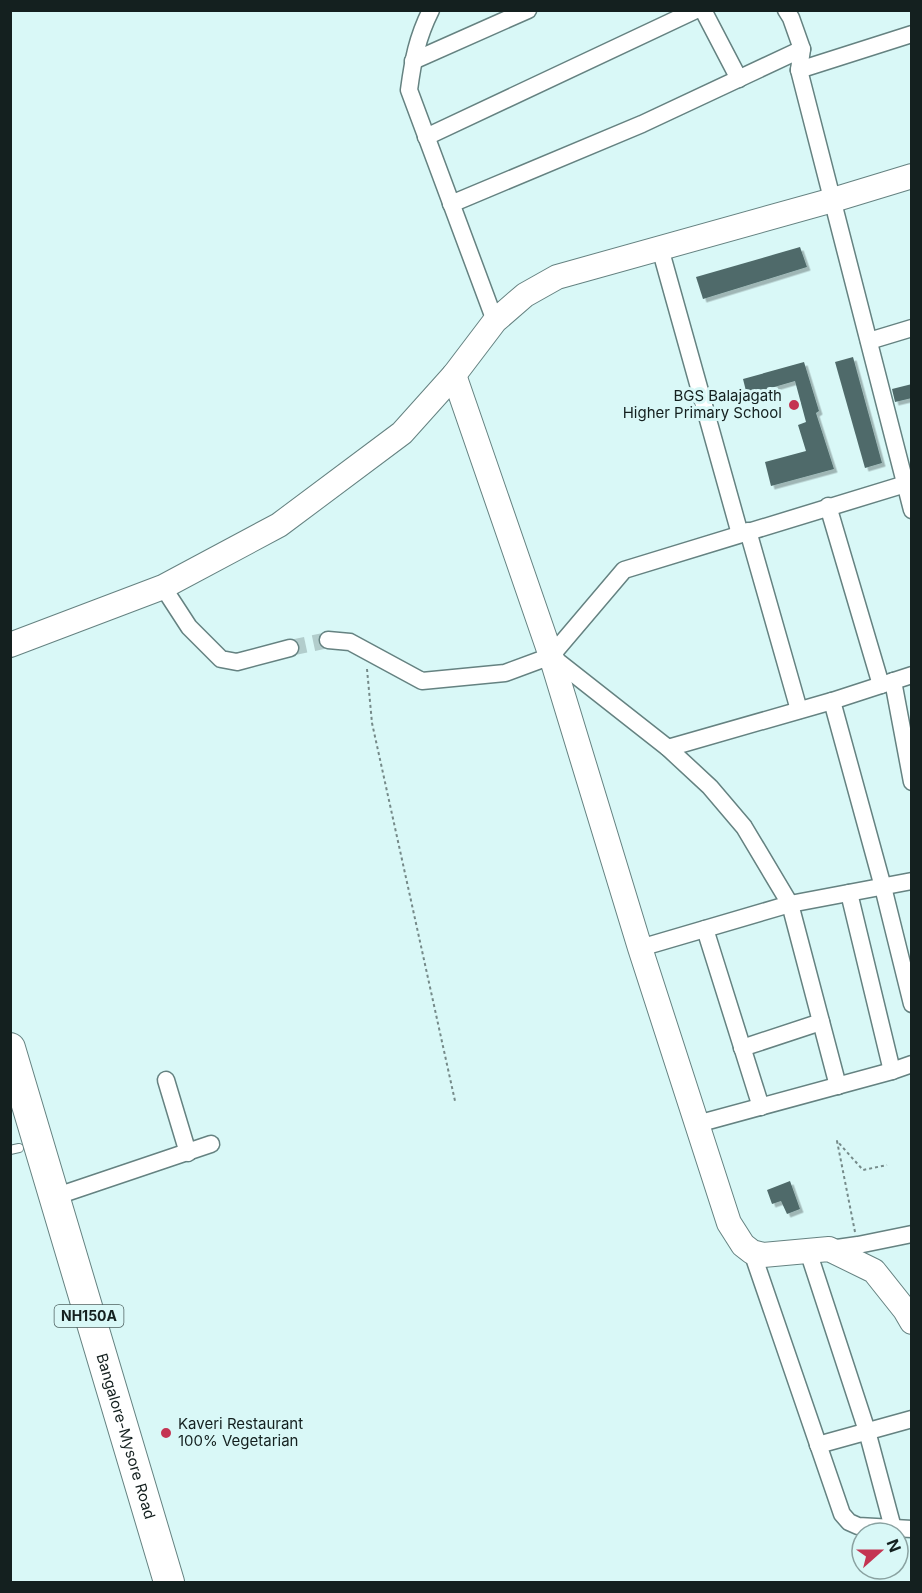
<svg xmlns="http://www.w3.org/2000/svg" width="922" height="1593" font-family="Inter,sans-serif">
<style>
.building{fill:#4f6b6a;filter:url(#shadow)}
.lines{fill:none;stroke-linecap:round;stroke-linejoin:round}
.street-tunnel{stroke:#b2cdcc;stroke-width:16;stroke-dasharray:16 8;stroke-linecap:butt}
.lane-casing{stroke:#658281;stroke-width:10}
.street-casing{stroke:#658281;stroke-width:19}
.secondary-casing{stroke:#658281;stroke-width:26}
.highway-casing{stroke:#658281;stroke-width:32}
.path{stroke:#758a89;stroke-width:2;stroke-dasharray:3 3;stroke-linecap:butt}
.lane{stroke:#fff;stroke-width:8}
.street{stroke:#fff;stroke-width:16}
.secondary{stroke:#fff;stroke-width:24}
.highway{stroke:#fff;stroke-width:30}
.poi-dot{fill:#c43452;stroke:#d9f8f7;stroke-width:2}
.labels{text-anchor:middle;stroke-width:6;stroke-linejoin:round;paint-order:stroke}
.shield{fill:#d9f8f7;stroke:#4f6160;stroke-width:1.5}
.shield-label{font-size:14px;font-weight:bold;fill:#14201f}
.poi-label{font-size:15px;fill:#14201f;stroke:#d9f8f7;text-anchor:end}
.street-label{font-size:15px;fill:#14201f;stroke:#d9f8f7}
</style>
<defs>
<filter id="shadow"><feDropShadow dx="3.5" dy="3.5" stdDeviation="0" flood-color="#0004"/></filter>
</defs>
<rect width="100%" height="100%" fill="#d9f8f7"/>
<!-- building -->
<g class="building">
<path d="M800,247L807,267L703,299L696,277Z"/>
<path d="M853,357L882,463L865,468L835,362Z"/>
<path d="M804,362L819,411L816,413L834,469L771,486L765,462L806,451L798,425L806,422L795,381L747,395L743,379Z"/>
<path d="M912,384V398L895,402L892,389Z"/>
<path d="M790,1181L800,1209L787,1214L781,1201L772,1204L767,1190Z"/>
</g>
<g class="lines">
<!-- street-tunnel -->
<path class="street-tunnel" d="M290,648L328,640"/>
<!-- lane casing -->
<g class="lane-casing">
<path id="lane" d="M10,1150L19,1148"/>
</g>
<!-- street casing -->
<g class="street-casing">
<g id="street">
<path d="M431,10C417,38 413,60 409,90L495,321"/>
<path d="M703,10L739,79"/>
<path d="M786,10L791,18L802,49L799,70L912,510"/>
<path d="M413,61L528,10"/>
<path d="M799,70L912,34"/>
<path d="M426,137L696,10"/>
<path d="M451,204L642,124L802,49"/>
<path d="M660,248L740,534"/>
<path d="M869,341L912,328"/>
<path d="M828,506L881,685"/>
<path d="M748,531L799,710"/>
<path d="M163,587L189,627L221,659L237,662L290,648"/>
<path d="M328,640L350,642L422,681L505,673L551,656L624,570L912,482"/>
<path d="M551,656L668,748L710,787L744,827L790,904L838,1086"/>
<path d="M893,681L912,782"/>
<path d="M832,701L883,887L912,1004"/>
<path d="M668,748L832,701L912,675"/>
<path d="M849,893L892,1071"/>
<path d="M705,929L761,1107"/>
<path d="M640,948L790,904L912,881"/>
<path d="M742,1048L821,1022"/>
<path d="M166,1080L188,1153"/>
<path d="M697,1124L892,1071L912,1064"/>
<path d="M54,1197L211,1144"/>
<path d="M830,1249L858,1245L912,1234"/>
<path d="M808,1251L867,1431L893,1528"/>
<path d="M752,1252L842,1514L849,1522L858,1526L912,1529"/>
<path d="M818,1445L912,1419"/>
</g>
</g>
<!-- secondary casing -->
<g class="secondary-casing">
<g id="secondary">
<path d="M454,375L551,656L640,948L729,1223L743,1245L752,1252L763,1255L829,1249L874,1271L905,1310L912,1322"/>
<path d="M10,645L163,587L279,525L402,433L454,375L495,321L525,295L557,277L833,200L912,176"/>
</g>
</g>
<!-- highway casing -->
<g class="highway-casing">
<g id="highway">
<path id="s1" d="M10,1048L169,1582"/>
</g>
</g>
<!-- path -->
<g class="path">
<path d="M367,669L372,723L455,1101"/>
<path d="M855,1232L837,1141L863,1170L887,1165"/>
</g>
<!-- lane -->
<use href="#lane" class="lane"/>
<!-- street -->
<use href="#street" class="street"/>
<!-- secondary -->
<use href="#secondary" class="secondary"/>
<!-- highway -->
<use href="#highway" class="highway"/>
</g>
<!-- markers -->
<g class="poi-dot">
<circle cx="794" cy="405" r="6"/>
<circle cx="166" cy="1433" r="6"/>
</g>
<g class="labels">
<!-- shield labels -->
<rect class="shield" x="54.5" y="1305" width="69" height="22" rx="4.5"/>
<g class="shield-label">
<text x="89" y="1321">NH150A</text>
</g>
<!-- poi labels -->
<g class="poi-label">
<text x="782" y="401">BGS Balajagath<tspan x="782" dy="17">Higher Primary School</tspan></text>
<text x="178" y="1429" text-anchor="start">Kaveri Restaurant<tspan x="178" dy="17">100% Vegetarian</tspan></text>
</g>
<!-- street labels -->
<g class="street-label">
<text dy="5" stroke="none"><textPath href="#s1" startOffset="405">Bangalore-Mysore Road</textPath></text>
</g>
</g>
<!-- border -->
<rect width="922" height="1593" fill="none" stroke="#14201f" stroke-width="24"/>
<!-- north arrow -->
<g transform="translate(880 1551) rotate(69)"><circle r="28" fill="#d9f8f7" stroke="#8aa2a1" stroke-width="1.5"/>
<path d="M0-4.5L10 22L0 15L-10 22Z" fill="#c43452"/>
<text y="-9" font-size="16" font-weight="bold" text-anchor="middle" fill="#14201f">N</text>
</g>
</svg>
